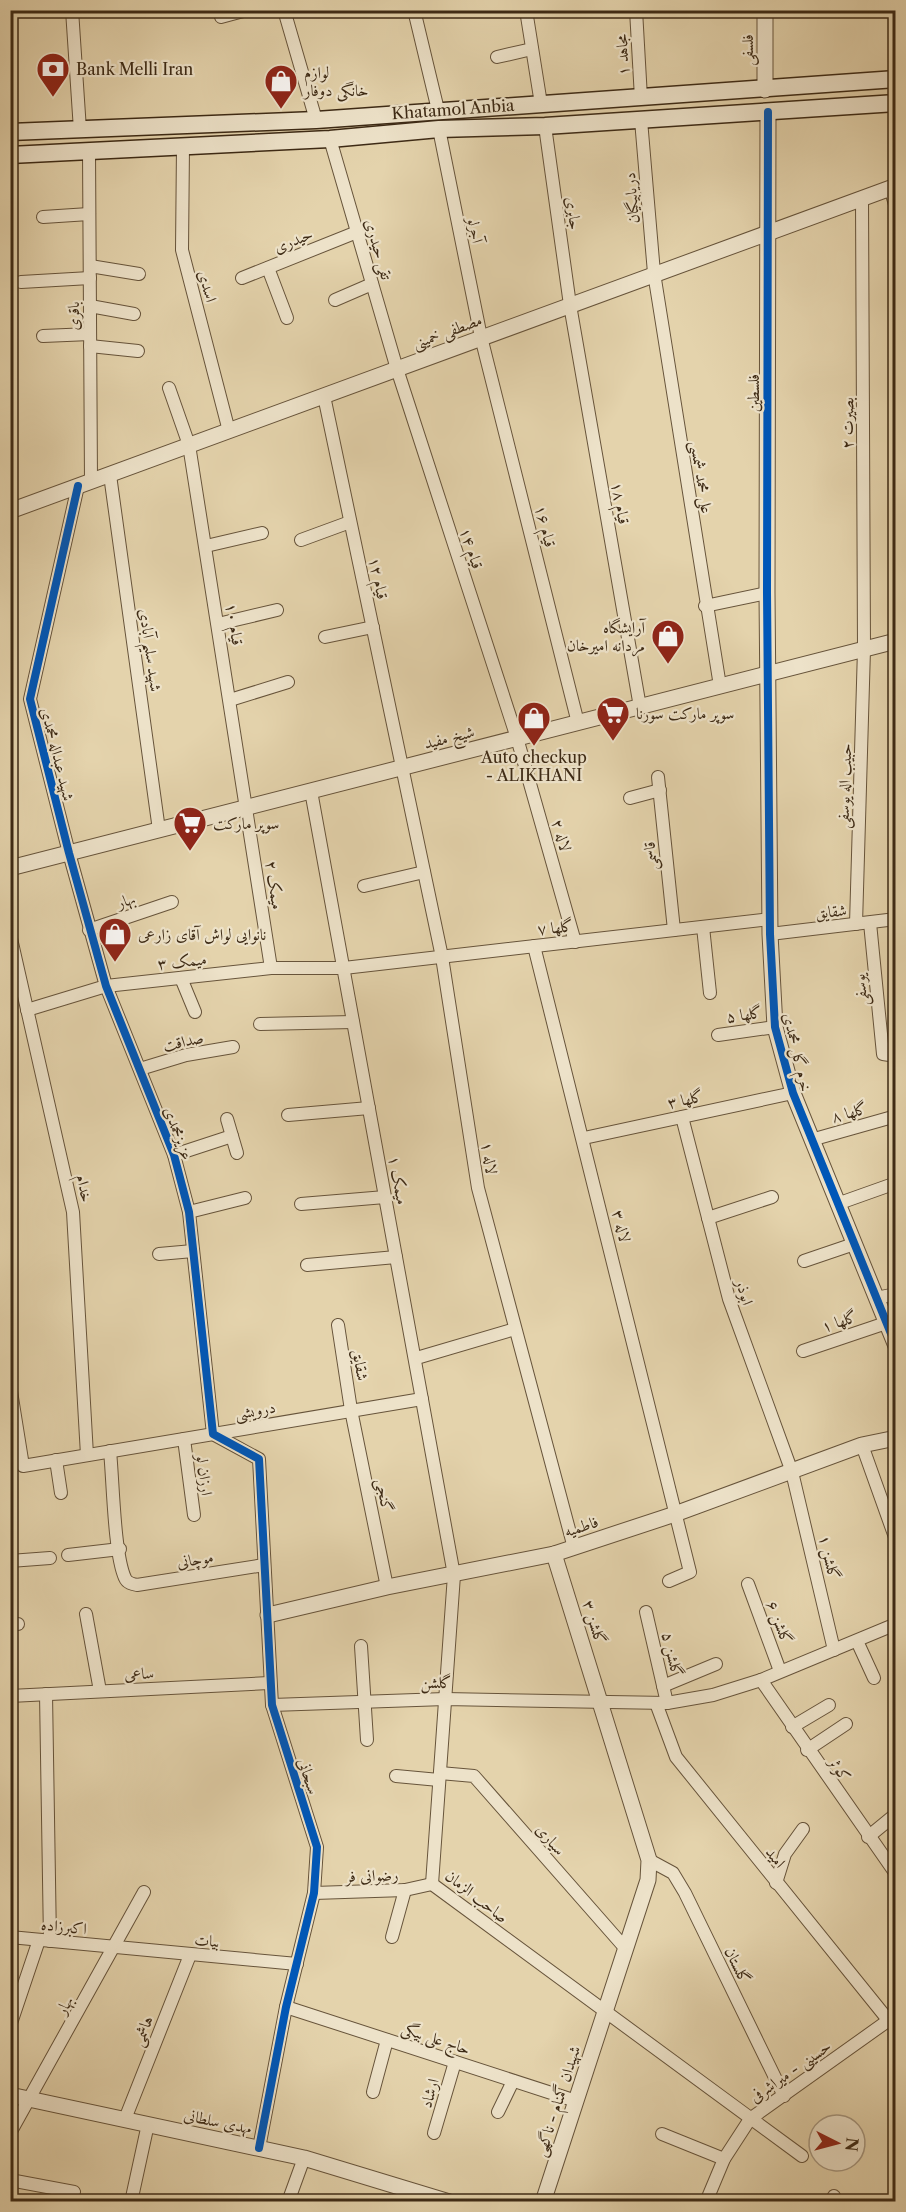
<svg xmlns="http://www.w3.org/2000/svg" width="906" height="2212" font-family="'Libre Caslon Text',Amiri,serif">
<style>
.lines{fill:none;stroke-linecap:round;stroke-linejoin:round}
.minor-casing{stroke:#67543b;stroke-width:14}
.tertiary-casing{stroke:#67543b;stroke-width:17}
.secondary-casing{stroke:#3d2a15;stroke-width:19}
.minor{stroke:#ede2c9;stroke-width:12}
.tertiary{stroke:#ede2c9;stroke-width:15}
.secondary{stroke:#ede2c9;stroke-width:16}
.cycleway-casing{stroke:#ede2c9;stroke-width:11}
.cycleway{stroke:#0057b8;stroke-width:8}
.labels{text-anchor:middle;stroke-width:4.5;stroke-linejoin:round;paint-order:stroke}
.street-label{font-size:16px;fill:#3d2a15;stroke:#ede2c9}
.poi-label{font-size:16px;fill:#3d2a15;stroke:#ede2c9;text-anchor:start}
</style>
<rect width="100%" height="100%" fill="#e4d3ac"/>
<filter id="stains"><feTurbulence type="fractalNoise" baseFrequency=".00333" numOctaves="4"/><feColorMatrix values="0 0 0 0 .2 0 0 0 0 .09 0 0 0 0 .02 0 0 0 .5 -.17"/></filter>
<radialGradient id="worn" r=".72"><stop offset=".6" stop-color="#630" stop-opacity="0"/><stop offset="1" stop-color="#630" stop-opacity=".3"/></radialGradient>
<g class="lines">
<!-- minor casing -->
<g class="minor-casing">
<g id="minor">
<path d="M72,10L80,130"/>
<path d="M284,10L316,120"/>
<path d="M414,10L438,110"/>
<path d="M526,10L541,104"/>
<path d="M636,10L641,98"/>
<path d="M221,17L247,10"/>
<path d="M497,57L532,49"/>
<path d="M641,120L654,273L720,686"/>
<path d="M545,126L570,305L640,707"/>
<path d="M439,129L481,337L578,723"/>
<path d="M330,139L397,369L517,738L575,942"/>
<path d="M183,146L182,250L229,431"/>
<path d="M89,151L91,481"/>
<path d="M890,187L896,208"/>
<path d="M43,217L89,214"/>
<path d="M90,266L139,274"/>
<path d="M268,268L287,318"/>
<path d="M242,278L357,232"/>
<path d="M21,282L90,278"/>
<path d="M335,300L372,284"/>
<path d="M90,306L134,314"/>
<path d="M43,336L90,334"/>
<path d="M90,346L138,351"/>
<path d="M169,388L189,445L271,968"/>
<path d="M324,396L442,957L478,1188L574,1548"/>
<path d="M110,475L159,830"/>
<path d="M78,486L30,699L69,853L106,986L174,1155L189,1212L213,1434L259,1459L272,1705L317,1847L314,1893L286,2007L259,2148"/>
<path d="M301,540L350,522"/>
<path d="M206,546L262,533"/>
<path d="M705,606L767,593"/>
<path d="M218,624L277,610"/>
<path d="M325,637L373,627"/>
<path d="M230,700L288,682"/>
<path d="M658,777L674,930"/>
<path d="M311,791L454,1575L432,1884"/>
<path d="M630,798L660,790"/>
<path d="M364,886L424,872"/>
<path d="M870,923L883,1054L896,1056"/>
<path d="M856,924L864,649L862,198"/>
<path d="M703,927L710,993"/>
<path d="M89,930L172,902"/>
<path d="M10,934L73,1212L87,1455"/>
<path d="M770,934L896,919"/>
<path d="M534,946L690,1572L669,1581"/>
<path d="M181,978L195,1012"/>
<path d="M27,1010L106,986L271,968H344L770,919"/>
<path d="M260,1024L353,1022"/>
<path d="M718,1035L775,1027"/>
<path d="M140,1069L186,1055L233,1047"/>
<path d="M288,1115L369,1108"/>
<path d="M682,1117L729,1299L792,1472L834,1650"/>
<path d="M227,1119L237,1153"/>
<path d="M584,1138L793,1093"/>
<path d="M811,1140L896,1116"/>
<path d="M174,1155L232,1136"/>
<path d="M301,1204L385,1197"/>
<path d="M837,1204L896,1183"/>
<path d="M189,1212L245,1198"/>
<path d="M708,1218L772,1197"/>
<path d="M159,1254L193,1251"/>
<path d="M804,1261L854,1244"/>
<path d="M307,1265L396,1257"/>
<path d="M876,1298L896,1294"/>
<path d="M338,1325L351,1410L387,1587"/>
<path d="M803,1351L886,1323"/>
<path d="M420,1357L515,1329"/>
<path d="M10,1385L23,1466L422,1399"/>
<path d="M184,1439L194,1515"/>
<path d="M862,1445L896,1540"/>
<path d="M110,1451C113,1480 114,1554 125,1578C127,1583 132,1584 137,1585L264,1565"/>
<path d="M56,1460L61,1493"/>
<path d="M68,1555L120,1549"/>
<path d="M10,1561L50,1558"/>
<path d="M748,1584L780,1671"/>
<path d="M646,1612L667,1703"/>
<path d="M86,1614L100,1691"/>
<path d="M10,1624H18"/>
<path d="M857,1641L874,1678"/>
<path d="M361,1646L367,1740"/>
<path d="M761,1680L896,1874"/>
<path d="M663,1686L716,1664"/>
<path d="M46,1694L50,1941"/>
<path d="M10,1696L269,1683"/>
<path d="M656,1703L676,1757L889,2021"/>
<path d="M272,1705L445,1699L667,1703L713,1695L761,1680L896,1624"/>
<path d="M792,1727L829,1705"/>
<path d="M807,1750L846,1724"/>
<path d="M440,1773L474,1776L626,1949"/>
<path d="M396,1776L439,1780"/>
<path d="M868,1837L896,1814"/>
<path d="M649,1860L673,1873L685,1893L784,2096"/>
<path d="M776,1883L785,1854L803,1829"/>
<path d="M432,1884L802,2156"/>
<path d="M314,1893L405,1890L432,1884"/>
<path d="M10,1937L297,1964"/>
<path d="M392,1937L405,1890"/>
<path d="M286,2007L576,2101"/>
<path d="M10,2026L39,1940"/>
<path d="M373,2092L387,2040"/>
<path d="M498,2112L513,2081"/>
<path d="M125,2119L190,1955"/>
<path d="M10,2133L144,1892"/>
<path d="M434,2133L455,2062"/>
<path d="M662,2134L724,2159"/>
<path d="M10,2180L74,2192"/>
<path d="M131,2202L148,2124"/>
<path d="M288,2202L304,2158"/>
<path d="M706,2202L724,2159L750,2119L896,2015"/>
<path d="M831,2202L834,2196"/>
</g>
</g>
<!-- tertiary casing -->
<g class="tertiary-casing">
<g id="tertiary">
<path d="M765,90V10"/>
<path d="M768,112L767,593L770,934L775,1027L793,1093L896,1346"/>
<path d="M10,511L896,186"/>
<path d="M10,868L896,641"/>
<path d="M268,1615L387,1587L554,1554L675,1514L862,1445L896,1438"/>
<path d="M10,2095L304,2158L449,2202"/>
<path d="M543,2202L648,1880L649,1860L554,1554"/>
</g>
</g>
<!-- secondary casing -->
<g class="secondary-casing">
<g id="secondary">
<path d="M10,132L316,120L896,79"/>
<path d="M10,155L330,139L439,129L545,126L896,103"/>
</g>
</g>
<!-- minor -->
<use href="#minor" class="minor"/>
<!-- tertiary -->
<use href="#tertiary" class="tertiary"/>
<!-- secondary -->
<use href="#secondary" class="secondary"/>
<!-- cycleway casing -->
<g class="cycleway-casing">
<g id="cycleway">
<path d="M768,112L767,593L770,934L775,1027L793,1093L896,1346"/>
<path d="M78,486L30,699L69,853L106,986L174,1155L189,1212L213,1434L259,1459L272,1705L317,1847L314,1893L286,2007L259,2148"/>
</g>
</g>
<!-- cycleway -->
<use href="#cycleway" class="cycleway"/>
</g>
<!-- icons -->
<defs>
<g id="bank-pin" transform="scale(1.725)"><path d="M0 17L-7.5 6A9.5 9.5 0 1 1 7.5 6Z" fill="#8f2418" stroke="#ede2c9"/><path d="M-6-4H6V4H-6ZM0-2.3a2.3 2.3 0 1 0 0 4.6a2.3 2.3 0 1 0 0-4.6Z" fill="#fff"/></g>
<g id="shop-pin" transform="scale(1.725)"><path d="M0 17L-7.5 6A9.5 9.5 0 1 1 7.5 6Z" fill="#8f2418" stroke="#ede2c9"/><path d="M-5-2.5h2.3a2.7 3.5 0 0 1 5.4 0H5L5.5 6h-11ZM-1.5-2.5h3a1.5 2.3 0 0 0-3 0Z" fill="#fff"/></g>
<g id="supermarket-pin" transform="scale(1.725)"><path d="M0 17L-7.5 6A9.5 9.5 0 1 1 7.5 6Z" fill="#8f2418" stroke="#ede2c9"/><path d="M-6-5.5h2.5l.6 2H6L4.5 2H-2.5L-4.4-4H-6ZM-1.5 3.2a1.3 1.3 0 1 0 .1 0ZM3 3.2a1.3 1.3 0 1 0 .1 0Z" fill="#fff"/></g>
</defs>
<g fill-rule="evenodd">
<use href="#bank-pin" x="53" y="69"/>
<use href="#shop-pin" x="281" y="81"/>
<use href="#shop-pin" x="668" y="636"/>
<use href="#supermarket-pin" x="613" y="713"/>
<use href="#shop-pin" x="534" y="718"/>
<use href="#supermarket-pin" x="190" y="823"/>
<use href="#shop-pin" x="115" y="934"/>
</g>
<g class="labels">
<!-- street labels -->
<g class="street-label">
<text transform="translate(747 50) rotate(-90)" y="6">فلسفی</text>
<text transform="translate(622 55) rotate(-93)" y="6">مجاهد ۱</text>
<text transform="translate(453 109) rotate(-4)" y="6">Khatamol Anbia</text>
<text transform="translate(631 198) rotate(-95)" y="6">دریابیگیان</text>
<text transform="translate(574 213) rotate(82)" y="6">جابری</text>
<text transform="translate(476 230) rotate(78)" y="6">آجرلو</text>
<text transform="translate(293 240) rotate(-22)" y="6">حیدری</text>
<text transform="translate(379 249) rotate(74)" y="6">تقی حیدری</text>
<text transform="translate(208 286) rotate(75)" y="6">اسدی</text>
<text transform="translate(73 316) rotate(-90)" y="6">باقری</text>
<text transform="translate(447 331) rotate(-20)" y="6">مصطفی خمینی</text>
<text transform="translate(753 393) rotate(-90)" y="6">فلسطین</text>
<text transform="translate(847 423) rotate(-90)" y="6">بصیرت ۲</text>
<text transform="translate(702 477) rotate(81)" y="6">علی محمد شمسی</text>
<text transform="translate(621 503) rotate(80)" y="6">قیام ۱۸</text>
<text transform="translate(546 526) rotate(76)" y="6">قیام ۱۶</text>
<text transform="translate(472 548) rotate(72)" y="6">قیام ۱۴</text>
<text transform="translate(379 578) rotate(78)" y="6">قیام ۱۲</text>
<text transform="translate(235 624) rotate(81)" y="6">قیام ۱۰</text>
<text transform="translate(151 650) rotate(82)" y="6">شهید سلیم آبادی</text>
<text transform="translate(449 737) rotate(-14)" y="6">شیخ مفید</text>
<text transform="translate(58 754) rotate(76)" y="6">شهید عبداله محمدی</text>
<text transform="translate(844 786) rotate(-88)" y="6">حبیب اله یوسفی</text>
<text transform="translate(562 835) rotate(74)" y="6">لاله ۲</text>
<text transform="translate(650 856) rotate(-96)" y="6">قاسمی</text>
<text transform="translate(275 885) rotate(82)" y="6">میمک ۲</text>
<text transform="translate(126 900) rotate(-18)" y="6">بهار</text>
<text transform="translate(831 911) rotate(-6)" y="6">شقایق</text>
<text transform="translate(555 927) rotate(-6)" y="6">گلها ۷</text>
<text transform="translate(182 961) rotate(-6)" y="6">میمک ۳</text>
<text transform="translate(860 990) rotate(-96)" y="6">یوسفی</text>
<text transform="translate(744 1014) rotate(-8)" y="6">گلها ۵</text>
<text transform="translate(183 1041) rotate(-13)" y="6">صداقت</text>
<text transform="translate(798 1052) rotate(77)" y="6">خرم گل محمدی</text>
<text transform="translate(685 1099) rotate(-12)" y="6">گلها ۳</text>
<text transform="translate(849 1112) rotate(-16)" y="6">گلها ۸</text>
<text transform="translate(179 1133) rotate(70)" y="6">عزیزمحمدی</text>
<text transform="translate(490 1158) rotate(81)" y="6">لاله ۱</text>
<text transform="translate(399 1180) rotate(80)" y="6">میمک ۱</text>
<text transform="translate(85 1188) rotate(77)" y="6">خدام</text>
<text transform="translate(622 1226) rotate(76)" y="6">لاله ۳</text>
<text transform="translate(745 1292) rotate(73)" y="6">ابوذر</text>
<text transform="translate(839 1321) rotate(-18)" y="6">گلها ۱</text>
<text transform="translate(361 1365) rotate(81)" y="6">شقایق</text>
<text transform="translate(255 1410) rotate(-10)" y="6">درویشی</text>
<text transform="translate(205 1475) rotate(83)" y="6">ارزان لو</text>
<text transform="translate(385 1495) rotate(79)" y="6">گنجی</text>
<text transform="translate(581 1526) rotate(-18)" y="6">فاطمیه</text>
<text transform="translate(830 1557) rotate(77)" y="6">گلشن ۱</text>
<text transform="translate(195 1559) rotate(-9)" y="6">موچانی</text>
<text transform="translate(595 1622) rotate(73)" y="6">گلشن ۳</text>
<text transform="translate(780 1622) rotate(69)" y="6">گلشن ۶</text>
<text transform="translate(673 1654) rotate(77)" y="6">گلشن ۵</text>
<text transform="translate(139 1673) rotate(-3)" y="6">ساعی</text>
<text transform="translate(436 1682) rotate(-1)" y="6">گلشن</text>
<text transform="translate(840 1769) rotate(55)" y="6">کوثر</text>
<text transform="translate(309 1776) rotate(72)" y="6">سبحانی</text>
<text transform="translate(551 1839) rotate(49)" y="6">سیاری</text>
<text transform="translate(776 1857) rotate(52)" y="6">امید</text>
<text transform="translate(372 1875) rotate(-2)" y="6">رضوانی فر</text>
<text transform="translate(477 1896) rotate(38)" y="6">صاحب الزمان</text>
<text transform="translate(64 1926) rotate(6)" y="6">اکبرزاده</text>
<text transform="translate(207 1940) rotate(5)" y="6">بیات</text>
<text transform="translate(738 1965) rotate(64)" y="6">گلستان</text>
<text transform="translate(64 2005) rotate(-61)" y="6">بهار</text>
<text transform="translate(142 2031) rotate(-69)" y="6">هاشمی</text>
<text transform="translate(436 2038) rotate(18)" y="6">حاج علی بیگی</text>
<text transform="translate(790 2071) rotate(-35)" y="6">حسینی - میراشرفی</text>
<text transform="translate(429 2093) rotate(-74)" y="6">ارشاد</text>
<text transform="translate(557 2101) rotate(-72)" y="6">شهیدان گمنام - ناگهی</text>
<text transform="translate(218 2121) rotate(12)" y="6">مهدی سلطانی</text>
</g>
<!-- poi labels -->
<g class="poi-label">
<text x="76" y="75">Bank Melli Iran</text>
<text x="304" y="78">لوازم<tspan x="304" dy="18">خانگی دوفار</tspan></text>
<text x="645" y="633" text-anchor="end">آرایشگاه<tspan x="645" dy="18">مردانه امیرخان</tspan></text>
<text x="636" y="719">سوپر مارکت سورنا</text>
<text x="534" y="763" text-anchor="middle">Auto checkup<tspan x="534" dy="18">- ALIKHANI</tspan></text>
<text x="213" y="829">سوپر مارکت</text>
<text x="138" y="940">نانوایی لواش آقای زارعی</text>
</g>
</g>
<!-- margin -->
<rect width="906" height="2212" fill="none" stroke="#e4d3ac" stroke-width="36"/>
<rect x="12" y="12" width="882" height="2188" fill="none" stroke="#3d2a15" stroke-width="3"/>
<rect x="18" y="18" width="870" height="2176" fill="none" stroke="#3d2a15" stroke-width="1.5"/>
<!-- north arrow -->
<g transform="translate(837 2143) rotate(96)"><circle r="28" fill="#ede2c9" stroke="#a79881" stroke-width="1.5"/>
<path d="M0-4.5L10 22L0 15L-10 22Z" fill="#8f2418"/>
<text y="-9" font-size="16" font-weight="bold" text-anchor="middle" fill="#3d2a15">N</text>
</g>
<rect width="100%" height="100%" filter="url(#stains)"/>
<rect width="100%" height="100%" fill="url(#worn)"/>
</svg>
